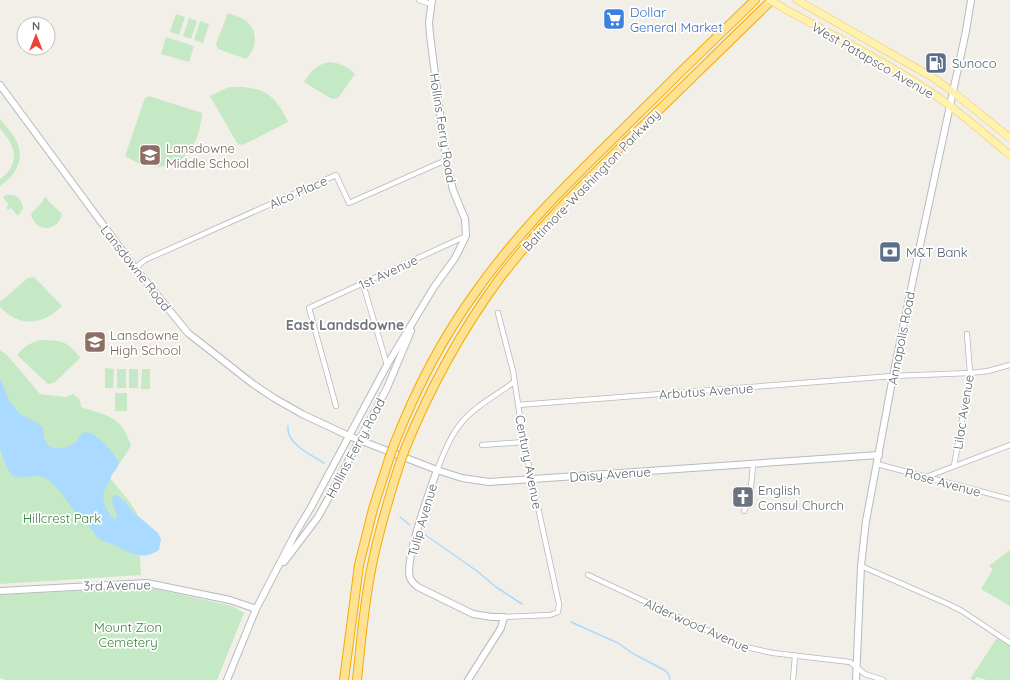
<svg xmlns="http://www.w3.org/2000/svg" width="1010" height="680" font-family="Quicksand,sans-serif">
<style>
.green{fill:#c5e8c5}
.water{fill:#aadaff}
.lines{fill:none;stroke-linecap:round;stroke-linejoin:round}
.stream{stroke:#aadaff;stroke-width:1.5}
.street-casing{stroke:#b5b8bc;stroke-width:6}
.secondary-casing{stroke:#b6babf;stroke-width:8}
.primary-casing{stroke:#f2c960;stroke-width:8}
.highway-casing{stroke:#f9ab00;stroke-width:10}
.street{stroke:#fff;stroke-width:4.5}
.secondary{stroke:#fff;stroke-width:6}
.primary{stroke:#fff2af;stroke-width:7}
.highway{stroke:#fde293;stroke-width:8}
.primary-bridge-casing{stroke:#f2c960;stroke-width:8;stroke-linecap:butt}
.highway-bridge-casing{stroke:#f9ab00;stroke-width:10;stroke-linecap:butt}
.primary-bridge{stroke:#fff2af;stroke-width:7}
.highway-bridge{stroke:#fde293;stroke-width:8}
.labels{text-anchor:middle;stroke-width:3.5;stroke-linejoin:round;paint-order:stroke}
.shop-label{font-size:13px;fill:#366cbe;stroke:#fff;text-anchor:start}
.street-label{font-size:13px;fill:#5f6368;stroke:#fff}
.service-label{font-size:13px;fill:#4e5e75;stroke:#fff;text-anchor:start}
.education-label{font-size:13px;fill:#785e54;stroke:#fff;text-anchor:start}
.worship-label{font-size:13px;fill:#5b616d;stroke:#fff;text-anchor:start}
.park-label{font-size:13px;fill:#348238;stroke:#fff}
.neighbourhood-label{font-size:14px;font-weight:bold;fill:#70757a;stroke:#fff}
</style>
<rect width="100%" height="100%" fill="#f1efe8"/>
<!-- green -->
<g class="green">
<path d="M228,13C233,15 241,17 245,20C259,30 257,49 246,59L218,49L216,44Z"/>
<path d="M176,14L185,17L179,35L170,32Z"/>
<path d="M189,18L197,21L191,39L183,36Z"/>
<path d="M200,21L209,24L203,43L194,40Z"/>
<path d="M166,37L194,46L189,62L161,54Z"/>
<path d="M330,62C340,63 348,67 355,74L338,98L332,99L304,82C311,71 317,64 330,62Z"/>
<path d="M229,87C261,86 274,92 288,122L243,145L237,143L210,96Z"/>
<path d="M149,96L202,113C199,146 183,174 145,165C138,164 131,159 125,156L145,98Z"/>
<path d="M0,119C6,126 13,134 17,142C25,160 15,176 0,186V179C12,172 18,157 11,144C9,138 3,134 0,128C0,126 0,122 0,119Z"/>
<path d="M6,195C16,194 21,198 23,208L18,216L11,208L8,210L6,207L9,205L3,197Z"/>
<path d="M46,197L48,201L62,214C58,232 35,233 31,214L43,201V199Z"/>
<path d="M34,277L62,306C43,325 20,328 0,307V302L28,278Z"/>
<path d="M40,340C61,340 68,341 80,358L54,383L48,384L17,355C23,347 30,343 40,340Z"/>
<path d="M0,350L8,356L40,394L66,397L73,394L80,400L81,407C108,416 122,416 131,446L110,478L129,501L137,513L141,575L0,584Z"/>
<path d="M105,368L114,369L113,388H105Z"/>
<rect x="117" y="369" width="9" height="19"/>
<rect x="129" y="369" width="9" height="19"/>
<path d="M142,369H150V389H141Z"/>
<rect x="115" y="393" width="12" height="18"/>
<path d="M1010,550V606L981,589L993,569L989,566Z"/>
<path d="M131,588L156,589L232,606L244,613L217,680H6L0,678V595Z"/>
<path d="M997,638L1010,646V680H987L976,677L975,680L970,679Z"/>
</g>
<!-- water -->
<path class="water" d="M0,378L10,402L20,414L32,420L43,427C43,432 43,438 46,442C52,453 69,448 77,441C80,437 79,435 85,432C99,434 110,450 119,461C118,468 115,470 112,474C111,475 110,480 110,480C109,483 106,486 105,489C100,501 107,510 114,520L117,518C116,511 112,505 112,498L115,495L118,496L125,502L132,511L158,533L161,539L159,550C140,562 130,552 112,544C107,542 102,541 98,538C94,534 92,529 88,525L84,524C74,512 57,482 43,477C31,473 18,482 11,474C8,470 1,454 0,448C0,442 0,434 0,427C0,411 0,395 0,378Z"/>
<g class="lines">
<!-- stream -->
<g class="stream">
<path d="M288,426C286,444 310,454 324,463"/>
<path d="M400,517L410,525"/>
<path d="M424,534L477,571L496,587L522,604"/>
<path d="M571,622L618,643L632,653L666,671L669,675L670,680"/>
</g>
<!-- street casing -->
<g class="street-casing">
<g id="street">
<path d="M419,0L431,4"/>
<path d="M135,268L145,260L336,175L349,203L446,160"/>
<path d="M363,284L387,365"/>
<path d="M498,313L513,371L524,443L559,604L558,612L550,615L504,617"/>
<path d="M518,405L893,376L970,373L988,371L1010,365"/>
<path d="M336,406L309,308L466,236"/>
<path d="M482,445L524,442"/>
<path d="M877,464L1010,499"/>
<path d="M954,466L970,373L967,334"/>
<path d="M437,470C444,453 450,436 462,422C475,406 497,395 514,382"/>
<path d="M926,477L1010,445"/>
<path d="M744,511C751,496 752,480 753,463"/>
<path d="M861,566L948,604L962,611L1010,643"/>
<path d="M588,575L741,646L773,653L850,662L865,674L883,680"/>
<path d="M793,680L795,656"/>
</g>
</g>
<!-- secondary casing -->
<g class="secondary-casing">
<g id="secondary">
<path d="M0,85L135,268L188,333L253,384L274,398L302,414L349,436L437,470L462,478L489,482L879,455"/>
<path d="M437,470C430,490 404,560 410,578C412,582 415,585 418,587L473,614L492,617H504L501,628L468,680"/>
<path d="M284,562L318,517L334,488L387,388L411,331"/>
<path d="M0,591L147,583L230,600L256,609"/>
<path d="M227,680L256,609L296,532L310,509L387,365L434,287L455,258L466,236L465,219L453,190L446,160L430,35L429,22L432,0"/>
<path d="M856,680L861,566L866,521L893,376L922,236L966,31L971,0"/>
</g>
</g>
<!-- primary casing -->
<g class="primary-casing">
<g id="primary">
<path d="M797,0L932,77L953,92L1010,138"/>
<path d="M785,9C832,35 881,59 926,89C956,108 983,133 1010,155"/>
</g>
</g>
<!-- highway casing -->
<g class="highway-casing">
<g id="highway">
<path d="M394,445C415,391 441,340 475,293C514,237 563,188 612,140C659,93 707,46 755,0"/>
<path d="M405,449C430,388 461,331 500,278C538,228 584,183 629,139C677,93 724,46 772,0"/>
<path d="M344,680L359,565L373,509L389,459"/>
<path d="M357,680C361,642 364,603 372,565C379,531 389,497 400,463"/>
</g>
</g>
<!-- street -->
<use href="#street" class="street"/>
<!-- secondary -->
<use href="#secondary" class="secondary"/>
<!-- primary -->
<use href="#primary" class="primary"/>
<!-- highway -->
<use href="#highway" class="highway"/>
<!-- primary-bridge casing -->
<g class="primary-bridge-casing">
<path id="primary-bridge" d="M770,0L785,9"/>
</g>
<!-- highway-bridge casing -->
<g class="highway-bridge-casing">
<g id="highway-bridge">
<path d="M389,459L394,445"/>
<path d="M400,463L405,449"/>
</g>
</g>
<!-- primary-bridge -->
<use href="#primary-bridge" class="primary-bridge"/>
<!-- highway-bridge -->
<use href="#highway-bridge" class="highway-bridge"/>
</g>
<!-- icons -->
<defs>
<g id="supermarket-square" transform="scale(1.15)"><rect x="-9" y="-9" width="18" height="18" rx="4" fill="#3f7fe0" stroke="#fff"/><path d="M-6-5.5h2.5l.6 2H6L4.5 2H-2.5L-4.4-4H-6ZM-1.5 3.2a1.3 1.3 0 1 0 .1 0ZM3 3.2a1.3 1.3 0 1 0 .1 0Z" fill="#fff"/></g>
<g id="fuel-square" transform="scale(1.15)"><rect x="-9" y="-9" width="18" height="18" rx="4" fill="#5c6f8a" stroke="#fff"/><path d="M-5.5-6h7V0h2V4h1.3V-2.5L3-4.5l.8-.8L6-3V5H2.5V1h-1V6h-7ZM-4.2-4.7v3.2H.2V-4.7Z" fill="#fff"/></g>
<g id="school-square" transform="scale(1.15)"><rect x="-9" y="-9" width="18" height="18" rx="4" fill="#8d6e63" stroke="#fff"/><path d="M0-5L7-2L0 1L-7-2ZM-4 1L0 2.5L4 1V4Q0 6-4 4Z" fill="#fff"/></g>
<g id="bank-square" transform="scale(1.15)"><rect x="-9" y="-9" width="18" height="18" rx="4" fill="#5c6f8a" stroke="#fff"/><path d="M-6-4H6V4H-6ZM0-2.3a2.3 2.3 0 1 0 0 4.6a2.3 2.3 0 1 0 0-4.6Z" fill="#fff"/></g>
<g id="church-square" transform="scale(1.15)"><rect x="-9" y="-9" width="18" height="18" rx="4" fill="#6b7280" stroke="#fff"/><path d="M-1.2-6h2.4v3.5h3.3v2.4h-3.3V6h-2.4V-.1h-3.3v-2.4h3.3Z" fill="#fff"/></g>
</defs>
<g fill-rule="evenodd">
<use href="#supermarket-square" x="614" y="19"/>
<use href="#fuel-square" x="936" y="63"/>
<use href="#school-square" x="150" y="155"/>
<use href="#bank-square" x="890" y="252"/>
<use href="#school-square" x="95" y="342"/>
<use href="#church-square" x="743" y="497"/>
</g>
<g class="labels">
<!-- shop labels -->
<g class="shop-label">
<text x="630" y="17">Dollar<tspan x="630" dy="15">General Market</tspan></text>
</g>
<!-- street labels -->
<g class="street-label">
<text transform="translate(873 60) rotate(30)" y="5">West Patapsco Avenue</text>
<text transform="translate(443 128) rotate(81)" y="5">Hollins Ferry Road</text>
<text transform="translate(591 180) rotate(-46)" y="5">Baltimore-Washington Parkway</text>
<text transform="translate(298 192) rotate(-24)" y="5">Alco Place</text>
<text transform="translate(136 268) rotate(52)" y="5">Lansdowne Road</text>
<text transform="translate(388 272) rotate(-25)" y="5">1st Avenue</text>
<text transform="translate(901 338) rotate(-79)" y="5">Annapolis Road</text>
<text transform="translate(706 391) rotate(-4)" y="5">Arbutus Avenue</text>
<text transform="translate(963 412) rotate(-81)" y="5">Lilac Avenue</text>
<text transform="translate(355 448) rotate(-62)" y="5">Hollins Ferry Road</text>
<text transform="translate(529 462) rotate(79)" y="5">Century Avenue</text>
<text transform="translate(610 474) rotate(-4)" y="5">Daisy Avenue</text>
<text transform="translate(943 482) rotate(15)" y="5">Rose Avenue</text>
<text transform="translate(422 520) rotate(-74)" y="5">Tulip Avenue</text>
<text transform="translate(117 585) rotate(-1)" y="5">3rd Avenue</text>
<text transform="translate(697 625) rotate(24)" y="5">Alderwood Avenue</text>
</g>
<!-- service labels -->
<g class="service-label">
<text x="952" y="68">Sunoco</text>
<text x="906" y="257">M&amp;T Bank</text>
</g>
<!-- education labels -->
<g class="education-label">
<text x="166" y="153">Lansdowne<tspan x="166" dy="15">Middle School</tspan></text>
<text x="110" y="340">Lansdowne<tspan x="110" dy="15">High School</tspan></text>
</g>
<!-- worship labels -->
<g class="worship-label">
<text x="758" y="495">English<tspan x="758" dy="15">Consul Church</tspan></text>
</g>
<!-- park labels -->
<g class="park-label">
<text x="62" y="523">Hillcrest Park</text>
<text x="128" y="632">Mount Zion<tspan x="128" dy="15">Cemetery</tspan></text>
</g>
<!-- neighbourhood labels -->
<g class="neighbourhood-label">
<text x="345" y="330">East Landsdowne</text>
</g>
</g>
<!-- north arrow -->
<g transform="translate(36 36)"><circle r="19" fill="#ffffff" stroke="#bfc1c3"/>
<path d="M0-3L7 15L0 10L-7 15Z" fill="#ea4335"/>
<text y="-6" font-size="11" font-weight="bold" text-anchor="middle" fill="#5f6368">N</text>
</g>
</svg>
